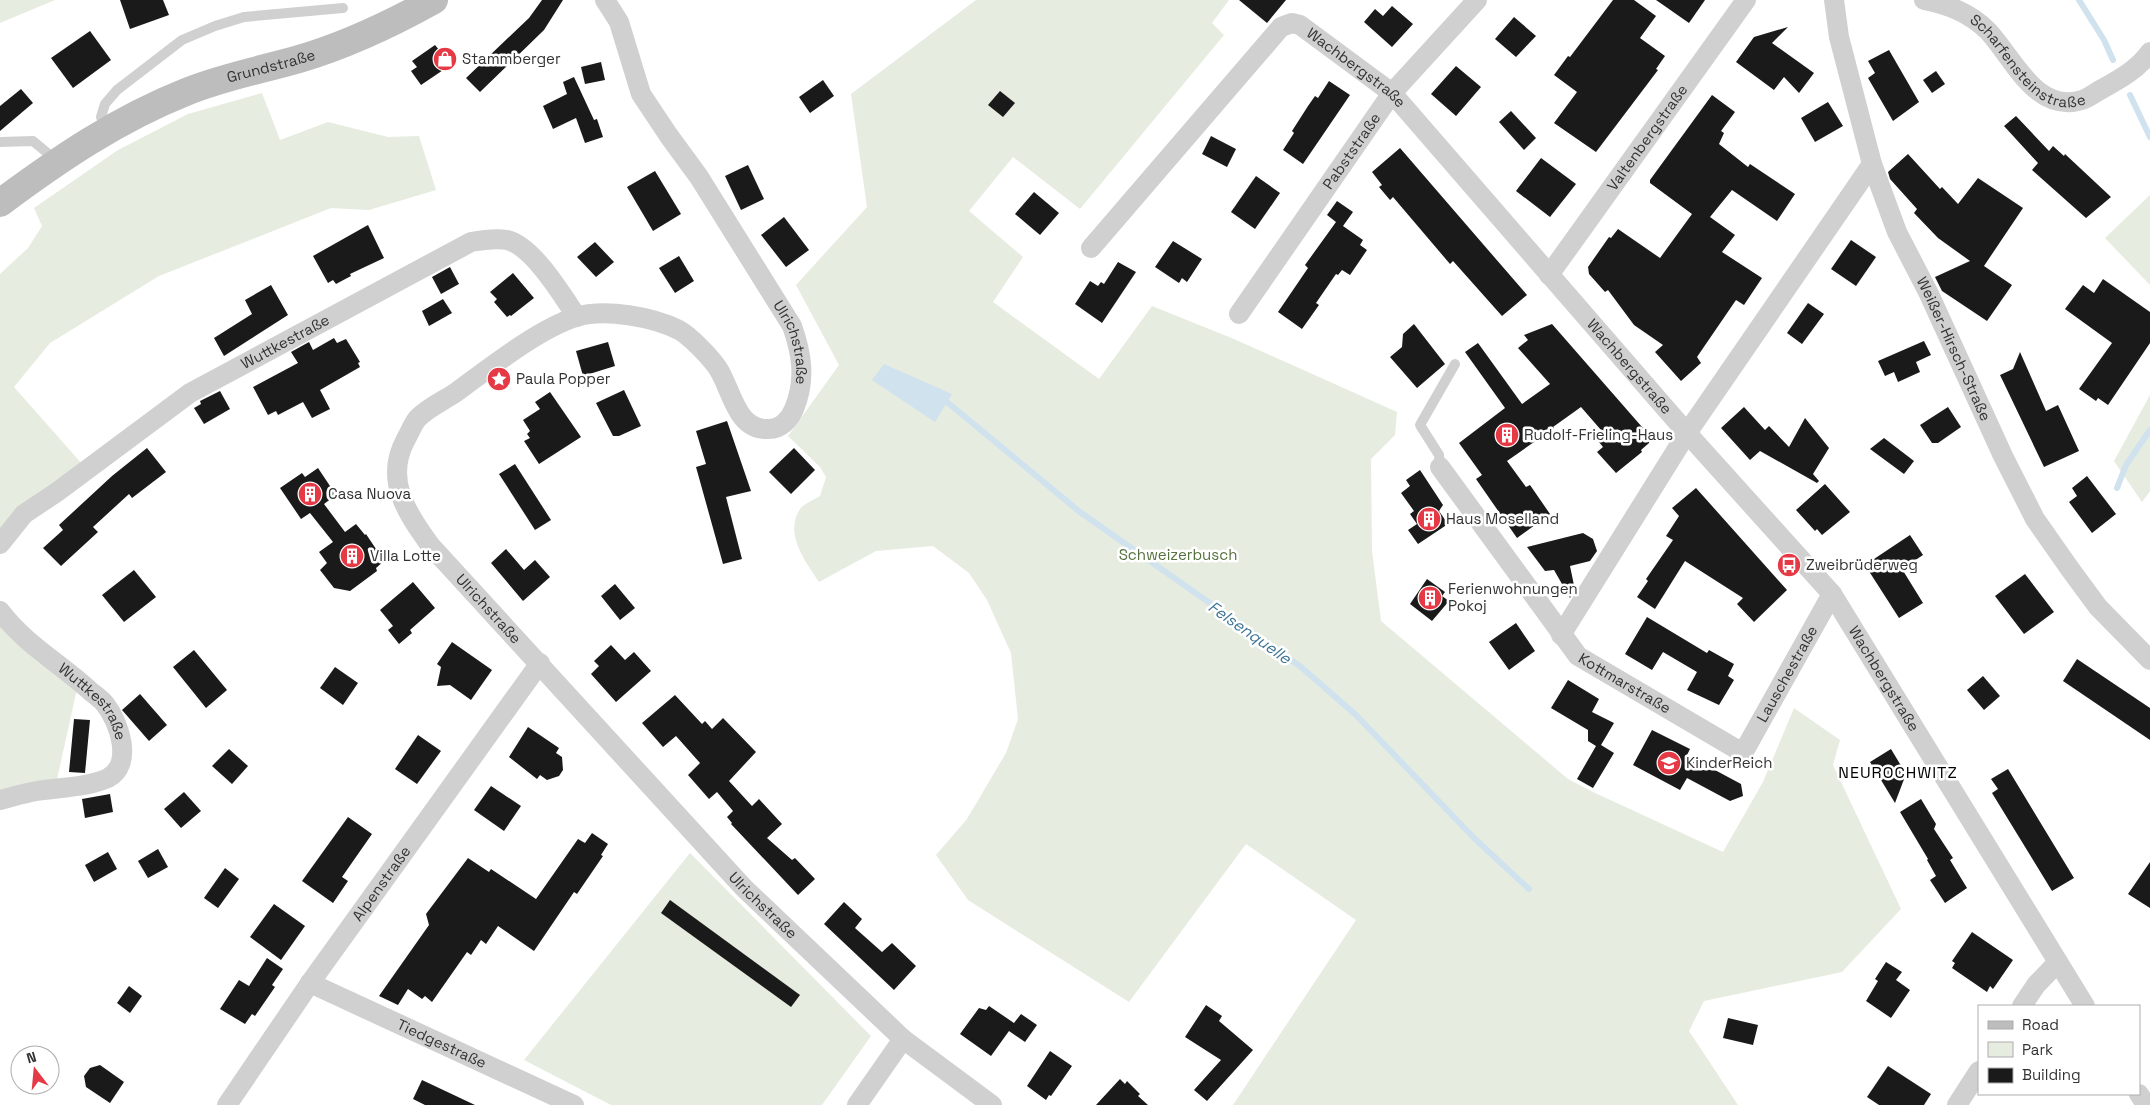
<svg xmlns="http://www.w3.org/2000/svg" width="2150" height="1105" font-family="'Space Grotesk',sans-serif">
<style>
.green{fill:#e6ecdf}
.water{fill:#cfe2ee}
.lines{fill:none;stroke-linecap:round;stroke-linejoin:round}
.stream{stroke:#cfe2ee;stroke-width:6}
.building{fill:#1a1a1a}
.service{stroke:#d0d0d0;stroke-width:10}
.minor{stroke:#d0d0d0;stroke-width:20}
.secondary{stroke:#bdbdbd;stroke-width:28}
.labels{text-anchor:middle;stroke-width:5;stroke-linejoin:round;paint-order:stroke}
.street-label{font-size:15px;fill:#333;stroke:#fff}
.poi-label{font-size:15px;fill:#333;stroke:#fff;text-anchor:start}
.park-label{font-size:15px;fill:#56703f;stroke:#fff}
.water-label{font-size:16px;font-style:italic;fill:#3f7597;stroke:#fff}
.neighbourhood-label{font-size:16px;letter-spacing:1px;fill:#000;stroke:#fff}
</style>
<rect width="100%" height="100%" fill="#fff"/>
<!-- green -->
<g class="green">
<path d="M0,0H55L0,23Z"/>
<path d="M976,0H1229L1212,23L1224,35L1080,209L1013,157L969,211L1023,257L993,302L1099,379L1152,306L1234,339L1397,412L1395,435L1371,459L1372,551L1381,621L1568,779L1593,792L1723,852L1763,782L1794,708L1840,740L1833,765L1901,909L1842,972L1704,1001L1689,1031L1738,1105H1233L1356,920L1246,844L1129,1002L968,900L936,855L967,819L1006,753L1018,719L1011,653L987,600L969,573L933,546L876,551L819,582C805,561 784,534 800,509C803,504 814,500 820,496L826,477L820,467L788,436L839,365L796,285L867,207L851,94Z"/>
<path d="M262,93L280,140L328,122L388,137L419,136L436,190L369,210L331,208L159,276L50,343L14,387L83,465L0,531V274L28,248L42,226L34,208L118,150L188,114Z"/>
<path d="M2150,195V285L2105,238Z"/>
<path d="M2150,395V491L2142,502L2114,461Z"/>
<path d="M0,623L77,689L56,784L0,794Z"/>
<path d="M690,853L871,1036L822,1105H611L524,1060Z"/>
</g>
<!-- water -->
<path class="water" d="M884,364L952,394L935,422L872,380Z"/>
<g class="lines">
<!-- stream -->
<g class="stream">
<path d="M2079,0L2104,40L2113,60"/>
<path d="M2130,95L2150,137"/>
<path d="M947,402L1080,512L1301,667L1356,715L1474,838L1529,889"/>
<path d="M2117,488L2126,465L2150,430"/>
</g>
</g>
<!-- building -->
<g class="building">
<path d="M120,0H163L169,15L130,29Z"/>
<path d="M542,0H563L544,30L480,92L466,78L529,18Z"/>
<path d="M1239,0H1286L1267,23Z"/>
<path d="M1613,0H1634L1656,16L1640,38L1665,56L1656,69L1658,70L1596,152L1554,123L1577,92L1554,75L1568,56L1570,57Z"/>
<path d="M1656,0H1705L1689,23Z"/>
<path d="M1392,6L1413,24L1392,47L1364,22L1375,9L1383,16Z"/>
<path d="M1514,17L1536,36L1516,57L1495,39Z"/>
<path d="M1788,27L1772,43L1814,73L1799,93L1784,77L1774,90L1736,62L1754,37Z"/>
<path d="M90,31L111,60L73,88L51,58Z"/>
<path d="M435,45L440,51L445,48L455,62L421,85L411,71L417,67L412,61Z"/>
<path d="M1889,50L1919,102L1893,121L1868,78L1875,73L1868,61Z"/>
<path d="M601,62L605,80L585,84L581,67Z"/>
<path d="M1456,66L1481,87L1456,116L1431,94Z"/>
<path d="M1936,71L1945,84L1932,93L1923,80Z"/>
<path d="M574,77L594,120L597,119L603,137L585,143L576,118L553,129L543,106L567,94L563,82Z"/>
<path d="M823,80L834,96L810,113L799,97Z"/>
<path d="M1329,81L1350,95L1303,164L1283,150L1294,133L1292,131L1308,106L1315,96L1318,98Z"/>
<path d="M21,89L33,103L0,131V106Z"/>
<path d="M1000,91L1015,103L1003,117L988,105Z"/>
<path d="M1712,95L1735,112L1721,131L1724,133L1719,144L1748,167L1750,164L1795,194L1777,221L1732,190L1710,217L1735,235L1722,252L1762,278L1744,305L1736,300L1697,357L1701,363L1681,381L1655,352L1663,345L1634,325L1608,290L1605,292L1589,274L1588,267L1609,237L1611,238L1618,229L1660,258L1692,214L1650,183V180Z"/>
<path d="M1828,102L1843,126L1815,142L1801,118Z"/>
<path d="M1511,111L1536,138L1524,150L1499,122Z"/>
<path d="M2016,116L2049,151L2053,146L2064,156L2065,154L2111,197L2086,218L2032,170L2038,163L2004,126Z"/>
<path d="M1211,136L1236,149L1227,167L1202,154Z"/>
<path d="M1400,148L1527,295L1502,316L1453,261L1450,264L1393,197L1390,200L1379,187L1382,185L1372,172Z"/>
<path d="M1908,154L1940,189L1942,187L1958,204L1978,178L2023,208L1984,266L2012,285L1987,321L1942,291L1935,277L1970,261L1938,238L1914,213L1917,209L1890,179L1888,172Z"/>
<path d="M1541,158L1576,184L1550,217L1516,191Z"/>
<path d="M748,165L764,199L741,210L725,176Z"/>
<path d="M655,171L681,214L653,231L627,187Z"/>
<path d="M1256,176L1280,193L1255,229L1231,212Z"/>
<path d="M1034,192L1059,213L1040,235L1015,214Z"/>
<path d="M1337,201L1353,212L1343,226L1363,240L1360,245L1367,250L1350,275L1342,270L1338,275L1336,274L1316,303L1319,305L1302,329L1278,312L1308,268L1305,265L1336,222L1327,215Z"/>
<path d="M784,217L809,250L786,267L761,235Z"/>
<path d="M368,225L384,258L350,274L351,276L336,284L333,280L328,283L313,256Z"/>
<path d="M1851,240L1876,257L1856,286L1831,269Z"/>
<path d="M1173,241L1202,259L1187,282L1182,278L1179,283L1155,267Z"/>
<path d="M595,242L614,262L596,277L577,257Z"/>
<path d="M679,256L694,281L675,293L659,268Z"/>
<path d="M1118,262L1136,272L1102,323L1075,304L1090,281L1098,286L1101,282L1104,284Z"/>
<path d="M450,267L459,284L441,294L432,277Z"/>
<path d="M513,273L534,298L511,316L510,315L507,317L494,302L497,299L490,292Z"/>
<path d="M2103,279L2150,312V343L2108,405L2098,398L2096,401L2079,389L2112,343L2065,309L2083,285L2094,293Z"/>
<path d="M271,285L288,315L224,356L214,338L252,314L245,300Z"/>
<path d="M443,299L452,313L429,326L422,311Z"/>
<path d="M1808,303L1824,314L1802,344L1787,333Z"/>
<path d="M1414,324L1445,364L1417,388L1390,357L1402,347L1403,334Z"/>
<path d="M1552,324L1649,435V443L1641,450L1642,452L1616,473L1597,452L1603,447L1594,436L1601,430L1581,407L1553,427L1554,428L1507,461L1526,487L1530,485L1550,514L1517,538L1476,479L1482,475L1459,443L1505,408L1465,352L1478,343L1522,404L1550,384L1518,348L1528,340L1524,335Z"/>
<path d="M334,338L337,343L346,339L360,362L358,363L360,367L320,390L330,409L312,418L303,402L278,415L276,411L268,415L253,387L298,363L291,352L309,342L313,350Z"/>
<path d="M1924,341L1931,355L1916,362L1920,372L1898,382L1894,372L1885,376L1878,361Z"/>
<path d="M608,342L615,366L583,376L576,351Z"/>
<path d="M2020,352L2046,411L2058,405L2079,451L2044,467L2000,375L2013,369Z"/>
<path d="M624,390L641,426L619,436H613L596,403Z"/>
<path d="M220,391L230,409L204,424L194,408L201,404L200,401Z"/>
<path d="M550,392L581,437L539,464L524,441L530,438L527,434L530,431L523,420L540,409L535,402Z"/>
<path d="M1744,407L1765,430L1769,426L1789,447L1805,418L1829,448L1813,474L1819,481L1817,483L1760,451L1750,460L1721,428Z"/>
<path d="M1948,407L1961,427L1938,443H1932L1920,425Z"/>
<path d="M727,421L751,491L726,497L742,559L723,564L696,467L706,464L696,431Z"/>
<path d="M1884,438L1914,461L1904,474L1870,449Z"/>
<path d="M147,448L166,472L132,498L129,494L93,527L98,532L61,566L43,548L63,530L59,525L112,476Z"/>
<path d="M794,448L815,470L791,494L769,472Z"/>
<path d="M515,464L551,520L535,530L499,474Z"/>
<path d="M318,468L336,495L324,504L345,532L356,524L365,535L366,534L384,561L376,568L377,571L350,591L334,588L320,570L327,563L319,552L333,542L310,513L301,519L280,488L302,473L305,477Z"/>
<path d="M1420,470L1443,505L1439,511L1448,524L1418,544L1408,530L1417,524L1410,514L1414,511L1401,493L1410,486L1406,480Z"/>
<path d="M2087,476L2116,514L2092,533L2069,502L2077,496L2072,488Z"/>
<path d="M1825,484L1850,512L1822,535L1817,529L1815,531L1796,510Z"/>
<path d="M1696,488L1787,590L1754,622L1737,604L1743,598L1685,561L1655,609L1637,597L1648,581L1646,579L1673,540L1666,536L1679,516L1672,508Z"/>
<path d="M1583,533L1593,539L1597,551L1590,561L1570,566L1575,590L1570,598L1554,570L1545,571L1527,547Z"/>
<path d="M1910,535L1923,555L1902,569L1923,603L1899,618L1865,565Z"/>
<path d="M506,549L524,570L535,560L550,577L523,601L491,563Z"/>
<path d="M134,570L156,597L124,622L102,595Z"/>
<path d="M2025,574L2054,612L2024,634L1995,596Z"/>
<path d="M1427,579L1445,592L1442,596L1449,601L1432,621L1410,604Z"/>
<path d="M413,582L435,608L410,630L412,633L399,644L388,630L393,626L380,610Z"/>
<path d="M615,584L635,608L620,620L601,596Z"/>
<path d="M1647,617L1707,653L1709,650L1734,664L1728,676L1734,680L1719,705L1687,690L1697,672L1663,652L1652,670L1625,654Z"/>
<path d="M1516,623L1535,651L1509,670L1489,642Z"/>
<path d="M452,642L492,670L471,700L450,685L437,686L441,667L437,664Z"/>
<path d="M611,645L625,660L634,652L651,671L616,702L591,674L599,666L594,661Z"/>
<path d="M194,650L227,690L206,708L173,667Z"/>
<path d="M2077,659L2150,708V740L2063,681Z"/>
<path d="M335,667L358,683L343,705L320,688Z"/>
<path d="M1983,676L2000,696L1984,710L1967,690Z"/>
<path d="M1568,680L1599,699L1592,712L1614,723L1601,745L1614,753L1593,788L1577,779L1596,746L1588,741V730L1551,708Z"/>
<path d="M140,694L167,725L149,741L122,710Z"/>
<path d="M675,695L702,724L705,721L712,729L723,718L756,752L729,781L752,806L759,799L782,824L767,838L792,860L795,858L815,879L798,895L731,824L732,823L727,817L733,811L717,792L709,799L688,775L700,763L676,736L663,747L642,723Z"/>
<path d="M74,719L90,720L85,773L69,772Z"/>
<path d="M528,727L559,748L556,753L562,757L563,770L559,776L547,780L540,775L537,779L509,757Z"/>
<path d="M1652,730L1690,749L1687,755L1741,784L1743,796L1730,801L1687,778L1680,790L1633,765Z"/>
<path d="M418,735L441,751L417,784L395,769Z"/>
<path d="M229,749L248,766L232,784L212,766Z"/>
<path d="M1891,749L1906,774L1895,803L1870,762Z"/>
<path d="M2008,769L2074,878L2052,891L1992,793L1998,789L1991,779Z"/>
<path d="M491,786L521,806L504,831L474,810Z"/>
<path d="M184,792L201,811L181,828L164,809Z"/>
<path d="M110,794L113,812L85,818L82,799Z"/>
<path d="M1921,799L1936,824L1934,829L1953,858L1950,860L1967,888L1945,903L1930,880L1936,876L1927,860L1928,859L1900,812Z"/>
<path d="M348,817L372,834L342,877L348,881L333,903L302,881Z"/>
<path d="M592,833L608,844L601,855L603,856L577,894L574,892L534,951L498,926L486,944L481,940L471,955L467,952L432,1002L425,996L422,999L408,989L398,1005L379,996L429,925L426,914L468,858L489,872L491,869L536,899L578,839L585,843Z"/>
<path d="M158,849L168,867L148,878L138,861Z"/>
<path d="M108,852L117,869L94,882L85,865Z"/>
<path d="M2150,862V908L2128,894Z"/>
<path d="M225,868L239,879L218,908L204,898Z"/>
<path d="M670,900L800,995L791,1007L661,913Z"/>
<path d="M844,902L862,919L855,928L882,952L892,943L916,966L894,990L824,924Z"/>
<path d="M274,904L305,926L281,960L250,937Z"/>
<path d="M1972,932L2013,960L1993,989L1990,986L1987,992L1952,968L1955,963L1952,961Z"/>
<path d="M267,958L283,969L272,985L275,987L255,1016L252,1014L245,1024L220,1009L239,980L249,986Z"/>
<path d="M1886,962L1902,972L1896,980L1910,990L1891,1018L1866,1001L1878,981L1875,979Z"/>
<path d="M129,986L142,996L130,1013L117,1003Z"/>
<path d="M1206,1005L1222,1016L1219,1021L1253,1050L1207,1101L1194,1090L1221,1060L1185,1037Z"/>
<path d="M989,1006L1014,1023L1021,1014L1037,1025L1025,1042L1009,1031L991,1056L960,1034L979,1008L986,1010Z"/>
<path d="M1728,1018L1758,1025L1753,1045L1723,1038Z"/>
<path d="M1050,1051L1072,1066L1051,1096L1049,1095L1046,1100L1027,1086Z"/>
<path d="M100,1065L124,1082L110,1103L86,1087L84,1076L90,1068Z"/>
<path d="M1888,1066L1931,1094L1924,1105H1879L1867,1097Z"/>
<path d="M1120,1079L1125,1084L1127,1081L1140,1094L1138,1096L1148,1105H1096Z"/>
<path d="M422,1080L475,1105H425L413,1099Z"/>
</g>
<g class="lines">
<!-- service -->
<g class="service">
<path d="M106,129L101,117L105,104L117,90L182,40L215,26L244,17L343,8"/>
<path d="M0,142L33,141L57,161"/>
<path d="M1440,467L1439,455L1420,425L1455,364"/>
</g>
<!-- minor -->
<g class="minor">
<path id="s1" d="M605,0L619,22L641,94L669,136L699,177L792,326C802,354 806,380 794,409C790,419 781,429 769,429C735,431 732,388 717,367C710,357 690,336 679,330C653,317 605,308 576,317C538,329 488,369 455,393C443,401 427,408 417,419C413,424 410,432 406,439C384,479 406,512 430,545L744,888L903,1039L992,1105"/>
<path id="s2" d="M1834,0L1839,37L1872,164L1897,232L1929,294L2003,456L2035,519L2070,569L2098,607L2150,660"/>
<path id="s3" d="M1924,0C1949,5 1970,13 1988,31C2014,59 2036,114 2082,100C2089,98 2096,92 2102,89C2120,79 2138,69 2150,52"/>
<path id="s4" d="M1091,248L1281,27L1292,23L1300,25L1392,93L1687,433L1832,594L2085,1006"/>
<path id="s5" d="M1549,275L1746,0"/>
<path id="s6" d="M1239,314L1392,93L1477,0"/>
<path id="s7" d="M1440,467L1578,656L1743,753L1832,594"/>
<path id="s8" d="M0,544L24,514L57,492L190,393L471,242C482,240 495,238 507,240C533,246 562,295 577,317"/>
<path id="s9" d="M0,611C23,642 59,663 88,689C93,694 100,698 105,704C119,722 134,764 108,778C86,788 60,787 37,791C25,793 12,797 0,800"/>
<path d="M1561,635L1687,433L1872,164"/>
<path id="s10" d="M310,983L574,1105"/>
<path d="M2022,1006L2036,985L2058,962"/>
<path d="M2139,1094L2146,1105"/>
<path id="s11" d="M227,1105L310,983L540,663"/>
<path d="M857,1105L903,1039"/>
<path d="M1957,1105L1979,1071"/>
</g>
<!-- secondary -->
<path class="secondary" id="s12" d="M0,203C59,159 118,119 186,92C222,77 261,70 299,59C347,45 391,24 434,0"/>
</g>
<!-- icons -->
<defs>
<g id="shop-disc" transform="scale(1.25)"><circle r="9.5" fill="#e63946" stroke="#fff"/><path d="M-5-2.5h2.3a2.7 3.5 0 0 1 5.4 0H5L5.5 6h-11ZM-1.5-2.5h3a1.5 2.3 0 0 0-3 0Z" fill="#fff"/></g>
<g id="sight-disc" transform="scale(1.25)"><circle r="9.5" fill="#e63946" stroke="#fff"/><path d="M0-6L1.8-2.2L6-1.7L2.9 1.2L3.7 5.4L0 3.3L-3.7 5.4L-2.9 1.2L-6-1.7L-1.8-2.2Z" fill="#fff"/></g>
<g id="building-disc" transform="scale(1.25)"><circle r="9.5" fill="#e63946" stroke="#fff"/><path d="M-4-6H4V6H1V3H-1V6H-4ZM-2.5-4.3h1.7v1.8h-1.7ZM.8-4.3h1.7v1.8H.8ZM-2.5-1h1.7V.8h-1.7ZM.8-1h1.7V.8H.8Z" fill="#fff"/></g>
<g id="bus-disc" transform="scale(1.25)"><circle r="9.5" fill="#e63946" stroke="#fff"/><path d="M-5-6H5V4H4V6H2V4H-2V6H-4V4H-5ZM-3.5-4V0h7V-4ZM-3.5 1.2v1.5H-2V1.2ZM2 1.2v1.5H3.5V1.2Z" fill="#fff"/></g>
<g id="school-disc" transform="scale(1.25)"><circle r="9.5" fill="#e63946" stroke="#fff"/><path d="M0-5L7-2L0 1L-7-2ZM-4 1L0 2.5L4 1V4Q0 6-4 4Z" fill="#fff"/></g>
</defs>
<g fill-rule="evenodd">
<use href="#shop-disc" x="445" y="59"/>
<use href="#sight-disc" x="499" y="379"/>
<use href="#building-disc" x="1507" y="435"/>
<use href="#building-disc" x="310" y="494"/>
<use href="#building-disc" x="1429" y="519"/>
<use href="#building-disc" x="352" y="556"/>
<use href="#bus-disc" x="1789" y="565"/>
<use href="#building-disc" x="1430" y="598"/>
<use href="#school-disc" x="1669" y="763"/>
</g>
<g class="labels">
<!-- street labels -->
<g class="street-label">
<text dy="5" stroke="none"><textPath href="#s3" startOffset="126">Scharfensteinstraße</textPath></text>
<text dy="5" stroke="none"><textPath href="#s12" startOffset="306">Grundstraße</textPath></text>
<text dy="5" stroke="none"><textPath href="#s4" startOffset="382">Wachbergstraße</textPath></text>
<text dy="5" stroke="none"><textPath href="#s5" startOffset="169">Valtenbergstraße</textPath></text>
<text dy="5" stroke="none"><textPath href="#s6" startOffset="198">Pabststraße</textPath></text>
<text dy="5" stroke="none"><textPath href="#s8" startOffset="352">Wuttkestraße</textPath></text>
<text dy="5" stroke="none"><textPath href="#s1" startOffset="394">Ulrichstraße</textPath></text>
<text dy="5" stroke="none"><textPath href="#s2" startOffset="371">Weißer-Hirsch-Straße</textPath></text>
<text dy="5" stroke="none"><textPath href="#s4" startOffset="788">Wachbergstraße</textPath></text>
<text dy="5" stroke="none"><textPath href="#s1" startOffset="1158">Ulrichstraße</textPath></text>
<text dy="5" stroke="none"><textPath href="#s7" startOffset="516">Lauschestraße</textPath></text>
<text dy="5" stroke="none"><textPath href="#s4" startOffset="1192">Wachbergstraße</textPath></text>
<text dy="5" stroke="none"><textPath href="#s7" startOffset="288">Kottmarstraße</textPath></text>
<text dy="5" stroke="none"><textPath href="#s9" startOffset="131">Wuttkestraße</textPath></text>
<text dy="5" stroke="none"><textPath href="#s11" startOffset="270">Alpenstraße</textPath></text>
<text dy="5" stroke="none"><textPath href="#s1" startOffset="1562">Ulrichstraße</textPath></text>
<text dy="5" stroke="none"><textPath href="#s10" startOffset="145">Tiedgestraße</textPath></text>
</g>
<!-- poi labels -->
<g class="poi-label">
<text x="462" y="64">Stammberger</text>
<text x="516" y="384">Paula Popper</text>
<text x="1524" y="440">Rudolf-Frieling-Haus</text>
<text x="328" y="499">Casa Nuova</text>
<text x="1446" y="524">Haus Moselland</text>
<text x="370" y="561">Villa Lotte</text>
<text x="1806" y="570">Zweibrüderweg</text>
<text x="1448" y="594">Ferienwohnungen<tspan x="1448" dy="17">Pokoj</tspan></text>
<text x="1686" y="768">KinderReich</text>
</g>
<!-- park labels -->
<g class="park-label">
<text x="1178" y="560">Schweizerbusch</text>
</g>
<!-- water labels -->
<g class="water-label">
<text transform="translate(1250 632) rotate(35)" y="6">Felsenquelle</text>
</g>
<!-- neighbourhood labels -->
<g class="neighbourhood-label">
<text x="1898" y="778">NEUROCHWITZ</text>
</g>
</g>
<!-- legend -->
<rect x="1978" y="1005" width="162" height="90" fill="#ffffff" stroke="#adadad"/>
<rect x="1988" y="1021" width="25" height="8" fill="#bdbdbd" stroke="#adadad"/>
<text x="2022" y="1030" font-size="15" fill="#333333">Road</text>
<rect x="1988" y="1042" width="25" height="15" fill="#e6ecdf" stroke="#adadad"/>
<text x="2022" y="1055" font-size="15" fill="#333333">Park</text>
<rect x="1988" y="1068" width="25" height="15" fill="#1a1a1a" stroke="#adadad"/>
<text x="2022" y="1080" font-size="15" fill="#333333">Building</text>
<!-- north arrow -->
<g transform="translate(35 1070) rotate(344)"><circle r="24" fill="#ffffff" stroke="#adadad"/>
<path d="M0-4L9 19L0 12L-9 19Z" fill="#e63946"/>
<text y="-8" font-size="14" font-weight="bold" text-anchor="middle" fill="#333333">N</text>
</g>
</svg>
